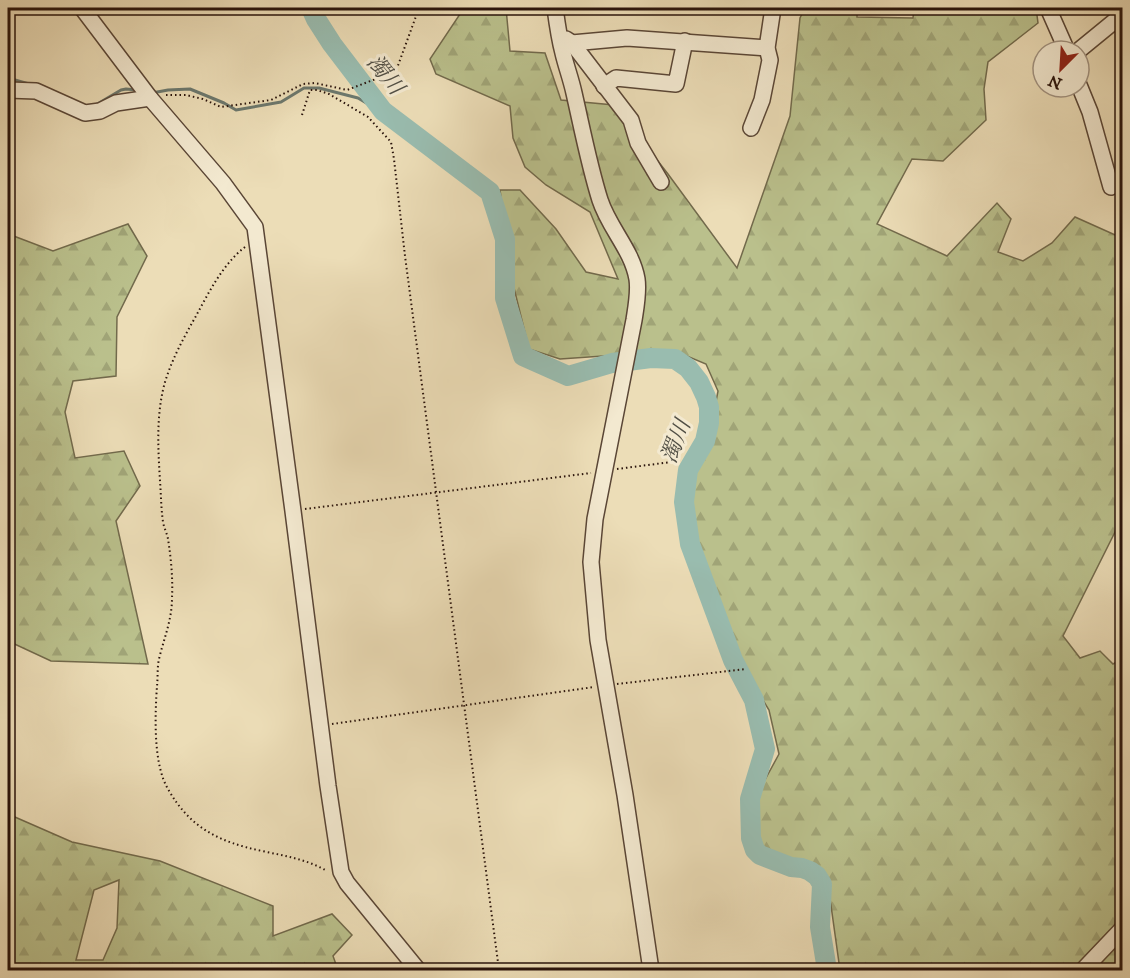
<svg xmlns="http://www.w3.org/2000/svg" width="1130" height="978" font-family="'IM FELL DW Pica','Noto Serif JP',serif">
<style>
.forest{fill:url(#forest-firs);stroke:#726a4c;stroke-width:1.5;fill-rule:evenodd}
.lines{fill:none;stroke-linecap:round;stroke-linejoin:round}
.stream{stroke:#6c786d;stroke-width:3}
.river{stroke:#99bcaf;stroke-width:20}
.minor-casing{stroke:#5a4636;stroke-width:18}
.path{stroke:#29130b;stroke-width:2;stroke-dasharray:1.5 3;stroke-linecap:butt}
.minor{stroke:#f3e9d0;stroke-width:15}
.labels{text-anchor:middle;stroke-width:6;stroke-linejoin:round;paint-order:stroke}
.water-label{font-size:22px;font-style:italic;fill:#504e44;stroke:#f3e9d0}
</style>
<defs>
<pattern id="forest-firs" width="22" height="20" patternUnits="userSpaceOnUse" patternTransform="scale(1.5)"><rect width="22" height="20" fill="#bac08c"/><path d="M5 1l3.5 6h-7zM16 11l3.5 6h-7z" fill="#a0a477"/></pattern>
</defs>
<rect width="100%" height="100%" fill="#ecddb7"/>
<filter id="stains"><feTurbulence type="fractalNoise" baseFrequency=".00333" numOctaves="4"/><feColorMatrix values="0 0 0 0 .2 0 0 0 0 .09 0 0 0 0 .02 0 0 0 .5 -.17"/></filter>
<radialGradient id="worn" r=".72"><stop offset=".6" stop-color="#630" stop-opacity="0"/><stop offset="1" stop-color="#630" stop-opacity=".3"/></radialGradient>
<!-- forest -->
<g class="forest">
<path d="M464,8H506L510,51L545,53L561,100L614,105L668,174L737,268L790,116L800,18L805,8H857V17L913,18L914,8H1036L1038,23L988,62L984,89L986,120L943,161L912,159L877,224L947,256L997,203L1011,219L998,252L1023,261L1052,243L1075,217L1122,238V518L1063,636L1080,658L1100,651L1113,664L1122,659V970H840L827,877L810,864L785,859L765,852L758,847L754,835V800L779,754L769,710L738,659L693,544L686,501L690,472L708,444L718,391L706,364L675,351L560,359L529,349L514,288L500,190H520L556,229L586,272L618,279L590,212L546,185L525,167L513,138L510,106L436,74L430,59Z"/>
<path d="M128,224L147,256L117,317L116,376L73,381L65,412L75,458L124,451L140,486L116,521L148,664L51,661L8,641V241L11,235L53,251Z"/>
<path d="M8,814L72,842L160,861L273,906V936L332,914L352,935L333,956L338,970H8ZM119,880L117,928L103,960H76L94,890Z"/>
</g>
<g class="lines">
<!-- stream -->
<g class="stream">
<path d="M8,78L29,84"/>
<path d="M152,93L168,90L190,89L224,103L236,110L281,102L304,88H319L358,98L373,107L383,111"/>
<path d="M94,106L121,90L126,89L137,90"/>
</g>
<!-- river -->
<path class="river" d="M311,8L316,19L332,44L383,111L490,192L505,239V298L523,356L568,376L612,363L651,358L675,359L688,368L699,382L706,397L709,407V423L705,441L688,470L684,502L690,544L733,660L754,700L765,749L750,799L751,838L755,850L760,855L791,867L802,868L810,871L817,876L822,884L820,927L827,970"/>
<!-- minor casing -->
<g class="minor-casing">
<g id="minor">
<path d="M82,8L150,98L223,183L255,227L293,511L328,786L341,872L347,883L418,970"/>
<path d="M555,8C557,23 559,38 563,53C566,66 571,79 574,93C582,128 589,165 600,200C609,228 632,250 637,279C639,292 636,307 634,320L595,519L591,562L598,640L625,795L651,970"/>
<path d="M1048,8L1067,51"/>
<path d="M566,39L572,43L631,120L638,143L661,182"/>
<path d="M572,43L627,38L767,48"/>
<path d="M1078,51L1122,15"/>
<path d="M1079,85L1090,112L1111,187"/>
<path d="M604,86L616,78L676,84L685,41"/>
<path d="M8,90L36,91L85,113L100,111L116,103L150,98"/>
<path d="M751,128L762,100L770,60L767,48L773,8"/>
<path d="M1083,970L1122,929"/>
</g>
</g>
<!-- path -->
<g class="path">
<path d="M166,95H186L203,99L221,107L271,100L303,84L315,83L347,90L373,80L391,76L396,71L419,8"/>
<path d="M302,115L310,90H317L329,94L368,117L391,142L394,159L405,256L499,970"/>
<path d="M245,247C223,264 209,292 196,316C184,337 172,359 165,382C156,414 158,448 160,481C161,494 161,508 163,522C164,528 167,533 168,539C171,558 173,579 172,598C172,620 164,638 159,659C157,668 158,678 157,686C155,715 153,764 168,789C190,828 219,842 262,851C285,856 306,859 327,871"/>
<path d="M617,469L679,461"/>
<path d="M305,509L591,473"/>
<path d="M617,684L746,669"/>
<path d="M332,724L594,687"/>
</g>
<!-- minor -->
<use href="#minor" class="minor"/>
</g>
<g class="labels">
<!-- water labels -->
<g class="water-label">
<text transform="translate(386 74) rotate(51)" y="8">濁川</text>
<text transform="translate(675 441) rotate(-69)" y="8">濁川</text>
</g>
</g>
<!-- margin -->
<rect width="1130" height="978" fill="none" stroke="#ecddb7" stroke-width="30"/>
<rect x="9" y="9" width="1112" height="960" fill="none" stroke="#29130b" stroke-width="3"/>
<rect x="15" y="15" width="1100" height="948" fill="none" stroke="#29130b" stroke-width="1.5"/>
<!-- north arrow -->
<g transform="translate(1061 69) rotate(204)"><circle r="28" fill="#f3e9d0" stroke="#a29381" stroke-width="1.5"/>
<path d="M0-4.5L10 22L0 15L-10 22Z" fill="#8f2418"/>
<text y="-9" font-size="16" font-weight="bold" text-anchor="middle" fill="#29130b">N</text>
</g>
<rect width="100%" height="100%" filter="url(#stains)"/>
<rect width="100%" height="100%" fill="url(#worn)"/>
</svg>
